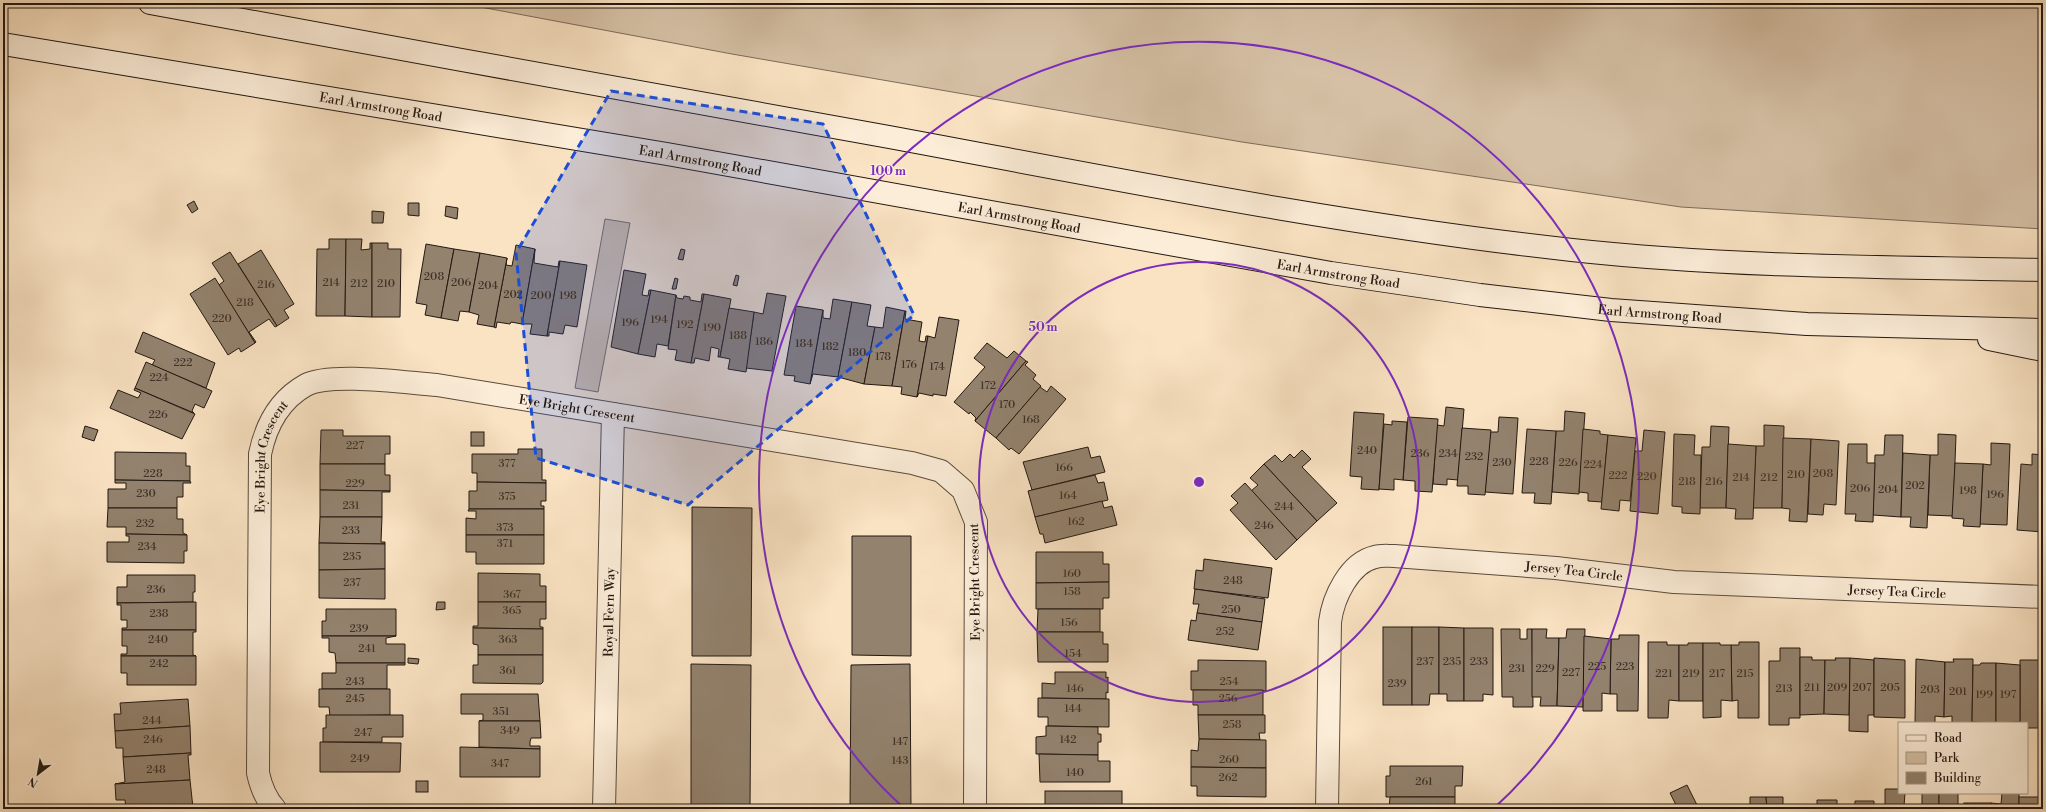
<svg xmlns="http://www.w3.org/2000/svg" width="2046" height="812" font-family="'Libre Bodoni',serif">
<style>
.green{fill:#d5c0a5;stroke:#7c6c5b}
.building{fill:#93826e;stroke:#231811}
.lines{fill:none;stroke-linecap:round;stroke-linejoin:round}
.minor-casing{stroke:#594b3e;stroke-width:24}
.secondary-casing{stroke:#231811;stroke-width:24}
.minor{stroke:#fcedd8;stroke-width:22}
.secondary{stroke:#fcedd8;stroke-width:22}
.marked{fill:#1d4ed8;fill-opacity:0.2;stroke:#1d4ed8;stroke-width:3;stroke-dasharray:8 5;stroke-linejoin:round}
.ring{fill:none;stroke:#7b2cbf;stroke-width:2}
.labels{text-anchor:middle;stroke-width:3;stroke-linejoin:round;paint-order:stroke}
.number-label{font-size:11px;fill:#3f3228}
.street-label{font-size:13px;fill:#231811;stroke:#fcedd8}
.centre{fill:#7b2cbf;stroke:#fcedd8;stroke-width:2}
.ring-label{font-size:12px;text-anchor:middle;font-weight:bold;fill:#7b2cbf;stroke:#fcedd8;stroke-width:3;stroke-linejoin:round;paint-order:stroke}
</style>
<rect width="100%" height="100%" fill="#fae3c3"/>
<filter id="stains"><feTurbulence type="fractalNoise" baseFrequency=".005" numOctaves="4"/><feColorMatrix values="0 0 0 0 .2 0 0 0 0 .09 0 0 0 0 .02 0 0 0 .5 -.17"/></filter>
<radialGradient id="worn" r=".72"><stop offset=".6" stop-color="#630" stop-opacity="0"/><stop offset="1" stop-color="#630" stop-opacity=".3"/></radialGradient>
<!-- green -->
<g class="green">
<path d="M459,3H2043V229L1681,207L1242,142L732,54Z"/>
<path d="M605,219L630,223L598,392L575,388Z"/>
</g>
<!-- building -->
<g class="building">
<path d="M194,201L198,209L192,213L187,205Z"/>
<path d="M408,203H419V216L408,215Z"/>
<path d="M446,206L458,208L457,219L445,216Z"/>
<path d="M372,211L384,212L383,223H372Z"/>
<path d="M329,239H346L345,316H316L317,249H329Z"/>
<path d="M346,239H362L361,250L370,249V243H372V317L345,316Z"/>
<path d="M372,243H388V249H401L400,317H372Z"/>
<path d="M426,244L454,249L441,318L425,315L427,305L416,303Z"/>
<path d="M516,245L535,249L522,324L511,322L510,324L497,322L496,328L494,327L507,258L506,265L512,266Z"/>
<path d="M454,249L480,253L469,312L460,311L458,321L441,318Z"/>
<path d="M535,249L534,263L558,267L559,261H560L547,336L530,334L532,324H522Z"/>
<path d="M681,249L685,250L683,260L678,259Z"/>
<path d="M261,250L294,304L284,310L289,318L277,326L238,264Z"/>
<path d="M230,252L277,326L275,327L269,319L249,332L256,342L255,343L219,285L224,281L212,263Z"/>
<path d="M480,253L507,258L494,327L477,324L479,315L469,312Z"/>
<path d="M560,261L587,265L577,327L565,325L563,334L549,332V336H547Z"/>
<path d="M624,270L646,274L642,295L648,296L649,290H651L638,354L611,347Z"/>
<path d="M736,275L739,276L737,286L733,285Z"/>
<path d="M215,278L255,343L241,352L239,348L228,355L190,294Z"/>
<path d="M675,278L678,279L676,289H672Z"/>
<path d="M651,290L676,295L668,346L657,344L655,357L638,354Z"/>
<path d="M767,293L786,296L772,371L746,368L754,312L763,314Z"/>
<path d="M702,294H704L691,363L675,360L677,350L668,349L676,295L677,298L683,299L684,296L690,297V300L701,302Z"/>
<path d="M704,294L731,299L720,357H718L719,349L711,347L709,361L695,358L694,363H691Z"/>
<path d="M833,299L852,302L838,377L813,374L810,384L823,310V318L830,319Z"/>
<path d="M852,302L871,305L867,326L875,327L864,384L838,377Z"/>
<path d="M796,306L823,310L810,384L794,381L795,376L784,375Z"/>
<path d="M886,307L905,311L892,386L864,384L875,327L883,328Z"/>
<path d="M729,308L754,312L746,372L728,369L730,359L720,357Z"/>
<path d="M905,311H906L905,319L922,322L919,341L925,342L926,336H928L917,397L901,394L902,387L892,386Z"/>
<path d="M939,317L959,320L946,396L933,394V396L919,393L917,397L928,336L935,338Z"/>
<path d="M143,332L215,363L206,388L152,365L155,360L135,352Z"/>
<path d="M987,343L1007,358L1014,351L1026,361L975,421L976,418L970,412L969,414L954,402L985,367L974,358Z"/>
<path d="M1026,361L1028,362L1025,365L1036,375L1033,379L1041,386L996,438L975,421Z"/>
<path d="M146,362L212,391L204,408L195,404L192,411L194,413L135,388Z"/>
<path d="M1051,386L1066,399L1019,454L1011,448L1009,450L996,438L1040,387L1047,392Z"/>
<path d="M135,388L195,414L182,439L110,408L118,390L138,398L141,393L134,390Z"/>
<path d="M1446,407L1464,409L1458,480L1447,479V485L1433,484L1437,425L1444,426Z"/>
<path d="M1565,411L1585,413L1579,494L1552,492L1556,431H1564Z"/>
<path d="M1354,412L1384,414L1379,490L1361,489L1362,477L1350,476Z"/>
<path d="M1408,417L1438,419L1432,492L1415,491V481L1403,480Z"/>
<path d="M1499,417L1518,418L1513,494L1485,492L1490,432H1498Z"/>
<path d="M1392,421L1407,422L1403,480L1394,479V490L1379,489L1384,424L1392,425Z"/>
<path d="M1764,425L1784,426L1782,508H1753L1756,446H1764Z"/>
<path d="M85,426L98,430L94,441L82,437Z"/>
<path d="M1711,426L1729,427L1726,508H1700L1702,447H1710Z"/>
<path d="M1462,428L1491,430L1485,495L1468,494V486H1457Z"/>
<path d="M1527,429L1556,431L1551,504L1534,503L1535,493H1522Z"/>
<path d="M1583,429L1600,431V434L1608,435L1602,502L1588,501V493L1579,492Z"/>
<path d="M321,430H343V436H390V454H385V464H320Z"/>
<path d="M1644,430L1665,432L1658,514L1630,511L1635,451H1642Z"/>
<rect x="471" y="432" width="13" height="14"/>
<path d="M1674,434L1695,435L1694,455H1701L1700,514L1682,513V507L1672,506Z"/>
<path d="M1938,434L1956,435L1953,516L1928,515L1930,455H1938Z"/>
<path d="M1608,435L1636,438L1630,501L1620,500L1619,511L1601,509Z"/>
<path d="M1885,435H1903L1901,517L1873,515L1875,455H1884Z"/>
<path d="M1783,438L1811,439L1807,522L1789,521L1790,509L1782,508Z"/>
<path d="M1811,439L1839,441L1836,505L1824,504L1823,515L1808,514Z"/>
<path d="M1991,443L2010,444L2007,525L1980,524L1983,464L1991,465Z"/>
<path d="M1728,444L1756,446L1753,519H1735L1736,509L1726,508Z"/>
<path d="M1848,444H1867V463H1875L1873,522L1855,521L1856,514H1845Z"/>
<path d="M1088,447L1091,458L1100,456L1105,472L1032,490L1023,462Z"/>
<path d="M518,449H542V480H546V483L477,482V473H472V454H518Z"/>
<path d="M1302,450L1311,459L1302,467L1337,503L1317,521L1264,464L1275,455L1282,462L1290,454L1294,458Z"/>
<path d="M115,452L186,453V466H190V481L115,480Z"/>
<path d="M1903,453L1930,455L1927,528L1910,527L1911,517H1901Z"/>
<path d="M2032,454L2043,455V532L2017,530L2021,464L2032,465Z"/>
<path d="M1955,463L1983,464L1980,527L1963,526L1964,519L1952,518Z"/>
<path d="M320,464H385V475H390V491L320,490Z"/>
<path d="M1264,464L1317,521L1297,540L1251,491L1258,485L1250,478Z"/>
<path d="M1095,475L1098,483L1104,482L1108,500L1035,517L1028,491Z"/>
<path d="M115,480L190,481L191,483H183V497H177V508H108V489H126V483H115Z"/>
<path d="M477,482L546,483V501H541V506H544V509H469V491H477Z"/>
<path d="M1245,483L1297,540L1276,560L1230,510L1238,503L1231,496Z"/>
<path d="M320,490L390,491V492H382V517H320Z"/>
<path d="M1102,501L1104,508L1112,506L1117,525L1045,543L1043,534H1040L1035,517Z"/>
<path d="M692,507L752,508L751,656H692Z"/>
<path d="M108,508H177V519H183V533L187,535L126,534V527H107Z"/>
<path d="M469,509H544V535H466V518L476,519V511H468Z"/>
<path d="M320,517H382L381,542H385V544L319,543Z"/>
<path d="M126,534L187,535V551H184V563L107,562V542H129V536H126Z"/>
<path d="M466,535H544V564H476V552H466Z"/>
<path d="M852,536H911V656L852,655Z"/>
<path d="M319,543L385,544V569L319,570Z"/>
<path d="M1036,552H1103V564H1109V582L1036,583Z"/>
<path d="M1204,559L1272,568L1268,598L1194,589L1196,570L1203,571Z"/>
<path d="M385,569V599L319,598V570Z"/>
<path d="M478,573L540,574V586H546V602H478Z"/>
<path d="M127,575H195V592H193V602L117,603V587H127Z"/>
<path d="M1109,582V598H1103V609H1036V583Z"/>
<path d="M1195,589L1265,599L1262,622L1197,613L1199,604H1193Z"/>
<path d="M196,602V630H122V628H127V620H121V605H117V603Z"/>
<path d="M437,602H445V609L436,610Z"/>
<path d="M478,602H546V619H540V627H543V629L473,628V626H478Z"/>
<path d="M326,609H396V636H322V621H326Z"/>
<path d="M1038,609H1100V632H1037Z"/>
<path d="M1197,613L1262,622L1258,650L1188,640L1191,620L1196,621Z"/>
<rect x="1383" y="627" width="29" height="78"/>
<path d="M1412,627H1439V694H1430L1429,705H1412Z"/>
<path d="M1439,627L1464,628V701H1447V694H1439Z"/>
<path d="M473,628L543,629V655H478V645L473,644Z"/>
<path d="M1464,628H1493V695L1483,694V701H1464Z"/>
<path d="M1501,629H1520V639H1527V629H1532L1533,707H1513V697H1502Z"/>
<path d="M1532,629H1547L1546,638H1559L1557,706H1540L1541,697H1532Z"/>
<path d="M1567,629H1585L1583,707L1557,706L1559,638H1566Z"/>
<path d="M122,630H196V632H193V655L196,656H121V654H127V646H122Z"/>
<path d="M1037,632H1103V644H1108V662H1038Z"/>
<path d="M1619,635H1639L1638,711H1617V694H1610L1611,639H1619Z"/>
<path d="M322,636H396L386,638V644H405V663H336L335,653L329,652V638H322Z"/>
<path d="M1584,636L1611,639L1610,694L1602,693V711H1583Z"/>
<path d="M1648,642H1667V645H1679V701L1669,700L1668,718H1648Z"/>
<path d="M1739,642H1759V718H1738V700L1732,701L1731,645H1739Z"/>
<path d="M1688,643H1703V701H1679V645H1688Z"/>
<path d="M1703,643H1720V645H1731L1732,701L1721,700V717L1703,718Z"/>
<path d="M1780,648H1800V718H1789V725H1769V661H1780Z"/>
<path d="M478,655H543V682L541,684L473,683V665H478Z"/>
<path d="M121,656H196V685H127V673H121Z"/>
<path d="M1800,657H1812V660H1825L1824,714L1800,715Z"/>
<path d="M408,658L419,659L418,664L408,663Z"/>
<path d="M1835,658H1850L1849,715L1824,714L1825,660H1836Z"/>
<path d="M1850,658L1874,660V715H1868V732L1849,731Z"/>
<path d="M1874,658L1905,660V718L1874,717Z"/>
<path d="M1916,659L1945,662L1944,717L1935,716V723H1915Z"/>
<path d="M1953,659H1973L1972,723H1952V716L1944,717L1945,662H1954Z"/>
<path d="M1198,660L1266,661V691L1191,690V671H1198Z"/>
<path d="M2020,660H2040V670H2043V728H2027V723H2020Z"/>
<path d="M336,663H405V665H387V689H322V673H336Z"/>
<path d="M1981,663H1996V723L1972,722L1973,665H1980Z"/>
<path d="M1996,663L2020,665V722L1996,723Z"/>
<path d="M691,664L751,665L750,809H691Z"/>
<path d="M910,664L911,809H850L851,665Z"/>
<path d="M1055,672H1106V678L1108,677V693L1106,692V699L1042,698V683L1055,684Z"/>
<path d="M319,689H390V715L330,716L329,707H319Z"/>
<path d="M1193,690H1263V715H1198V705H1193Z"/>
<path d="M461,694H538L540,721H479L483,720V714H461Z"/>
<path d="M1038,698L1109,699V727L1048,726V717H1038Z"/>
<path d="M188,699L190,726L115,731L114,714H121L120,703Z"/>
<path d="M326,715H403V737H382V742H323V728H326Z"/>
<path d="M1198,715H1265V733H1259L1260,740L1199,739Z"/>
<path d="M479,721H540L541,738H531L530,742V746H540V749L479,747Z"/>
<path d="M190,726L191,753L123,757V748H116L115,731Z"/>
<path d="M1046,726L1098,727V734H1101V742H1098V755L1036,754V737L1046,736Z"/>
<path d="M1199,739L1266,740V768L1191,767V750L1198,751Z"/>
<path d="M320,742L401,743L400,772H320Z"/>
<path d="M460,747L540,749V777H460Z"/>
<path d="M191,753V755H188L190,780L115,784L125,782L123,757Z"/>
<path d="M1039,754L1098,755V761H1110V782H1040Z"/>
<path d="M1390,766H1463L1462,786H1455V797H1386V776H1390Z"/>
<path d="M1191,767L1266,768V797L1197,796V786H1191Z"/>
<path d="M190,780L193,808L126,809L125,800H116L115,784Z"/>
<rect x="416" y="781" width="12" height="11"/>
<path d="M1687,785L1699,809H1673L1677,807L1670,793Z"/>
<path d="M1885,789H1899V793H1905L1904,806H1912V809H1885Z"/>
<rect x="1045" y="791" width="77" height="18"/>
<path d="M1922,793H1939V809H1912V806H1922Z"/>
<path d="M1939,793H1958V806H1964V809H1939Z"/>
<path d="M2002,793H2019V809H1991V803L2001,804Z"/>
<path d="M1390,797H1455V805H1460V809H1389Z"/>
<path d="M1750,797H1766L1767,809H1738V807H1750Z"/>
<path d="M1766,797H1783V806H1795V809H1767Z"/>
<rect x="2019" y="797" width="24" height="12"/>
<path d="M1817,800H1837V807H1847V809H1817Z"/>
<path d="M1855,801H1874V809H1847V807H1855Z"/>
<rect x="1964" y="803" width="27" height="6"/>
<rect x="1197" y="807" width="67" height="2"/>
</g>
<g class="lines">
<!-- minor casing -->
<g class="minor-casing">
<g id="minor">
<path id="s1" d="M275,809C265,798 261,787 258,773L260,454C266,425 279,400 306,385C331,372 407,383 437,385L912,463L941,471L963,490L976,522L975,809"/>
<path id="s2" d="M604,809L613,414"/>
<path id="s3" d="M1327,809L1330,622C1333,598 1349,563 1375,557C1381,555 1388,556 1394,556L1556,568L1674,582L2043,597"/>
</g>
</g>
<!-- secondary casing -->
<g class="secondary-casing">
<g id="secondary">
<path d="M150,3C396,49 643,92 889,137C1116,179 1343,225 1572,250C1728,267 1886,267 2043,270"/>
<path id="s4" d="M3,44L667,154L1331,273L1480,295L1611,310L1807,324L2043,330"/>
<path d="M1989,339L2043,350"/>
</g>
</g>
<!-- minor -->
<use href="#minor" class="minor"/>
<!-- secondary -->
<use href="#secondary" class="secondary"/>
</g>
<!-- marked area -->
<path class="marked" d="M611,91L823,124L914,315L688,505L536,458L516,253Z"/>
<!-- distance rings -->
<g class="ring">
<circle cx="1199" cy="482" r="220"/>
<path d="M905 809A440 440 0 1 1 1493 809"/>
</g>
<g class="labels">
<!-- number labels -->
<g class="number-label">
<text x="434" y="280">208</text>
<text x="331" y="286">214</text>
<text x="461" y="286">206</text>
<text x="359" y="287">212</text>
<text x="386" y="287">210</text>
<text x="266" y="288">216</text>
<text x="488" y="289">204</text>
<text x="513" y="298">202</text>
<text x="541" y="299">200</text>
<text x="568" y="299">198</text>
<text x="245" y="306">218</text>
<text x="222" y="322">220</text>
<text x="659" y="323">194</text>
<text x="630" y="326">196</text>
<text x="685" y="328">192</text>
<text x="712" y="331">190</text>
<text x="738" y="339">188</text>
<text x="764" y="345">186</text>
<text x="804" y="347">184</text>
<text x="830" y="350">182</text>
<text x="857" y="356">180</text>
<text x="883" y="360">178</text>
<text x="183" y="366">222</text>
<text x="909" y="368">176</text>
<text x="937" y="370">174</text>
<text x="159" y="381">224</text>
<text x="988" y="389">172</text>
<text x="1007" y="408">170</text>
<text x="158" y="418">226</text>
<text x="1031" y="423">168</text>
<text x="355" y="449">227</text>
<text x="1367" y="454">240</text>
<text x="1420" y="457">236</text>
<text x="1448" y="457">234</text>
<text x="1474" y="460">232</text>
<text x="1539" y="465">228</text>
<text x="1502" y="466">230</text>
<text x="1568" y="466">226</text>
<text x="507" y="467">377</text>
<text x="1593" y="468">224</text>
<text x="1064" y="471">166</text>
<text x="153" y="477">228</text>
<text x="1823" y="477">208</text>
<text x="1796" y="478">210</text>
<text x="1618" y="479">222</text>
<text x="1647" y="480">220</text>
<text x="1741" y="481">214</text>
<text x="1769" y="481">212</text>
<text x="1687" y="485">218</text>
<text x="1714" y="485">216</text>
<text x="355" y="487">229</text>
<text x="1915" y="489">202</text>
<text x="1860" y="492">206</text>
<text x="1888" y="493">204</text>
<text x="1968" y="494">198</text>
<text x="146" y="497">230</text>
<text x="1995" y="498">196</text>
<text x="1068" y="499">164</text>
<text x="507" y="500">375</text>
<text x="351" y="509">231</text>
<text x="1284" y="510">244</text>
<text x="1076" y="525">162</text>
<text x="145" y="527">232</text>
<text x="1264" y="529">246</text>
<text x="505" y="531">373</text>
<text x="351" y="534">233</text>
<text x="505" y="547">371</text>
<text x="147" y="550">234</text>
<text x="352" y="560">235</text>
<text x="1072" y="577">160</text>
<text x="1233" y="584">248</text>
<text x="352" y="586">237</text>
<text x="156" y="593">236</text>
<text x="1072" y="595">158</text>
<text x="512" y="598">367</text>
<text x="1231" y="613">250</text>
<text x="512" y="614">365</text>
<text x="159" y="617">238</text>
<text x="1069" y="626">156</text>
<text x="359" y="632">239</text>
<text x="1225" y="635">252</text>
<text x="158" y="643">240</text>
<text x="508" y="643">363</text>
<text x="367" y="652">241</text>
<text x="1073" y="657">154</text>
<text x="1425" y="665">237</text>
<text x="1452" y="665">235</text>
<text x="1479" y="665">233</text>
<text x="159" y="667">242</text>
<text x="1597" y="670">225</text>
<text x="1625" y="670">223</text>
<text x="1517" y="672">231</text>
<text x="1545" y="672">229</text>
<text x="508" y="674">361</text>
<text x="1571" y="676">227</text>
<text x="1664" y="677">221</text>
<text x="1691" y="677">219</text>
<text x="1717" y="677">217</text>
<text x="1745" y="677">215</text>
<text x="355" y="685">243</text>
<text x="1229" y="685">254</text>
<text x="1397" y="687">239</text>
<text x="1812" y="691">211</text>
<text x="1837" y="691">209</text>
<text x="1862" y="691">207</text>
<text x="1890" y="691">205</text>
<text x="1075" y="692">146</text>
<text x="1784" y="692">213</text>
<text x="1930" y="693">203</text>
<text x="1958" y="695">201</text>
<text x="1984" y="698">199</text>
<text x="2008" y="698">197</text>
<text x="355" y="702">245</text>
<text x="1228" y="702">256</text>
<text x="1073" y="712">144</text>
<text x="501" y="715">351</text>
<text x="152" y="724">244</text>
<text x="1232" y="728">258</text>
<text x="510" y="734">349</text>
<text x="363" y="736">247</text>
<text x="153" y="743">246</text>
<text x="1068" y="743">142</text>
<text x="900" y="745">147</text>
<text x="360" y="762">249</text>
<text x="1229" y="763">260</text>
<text x="900" y="764">143</text>
<text x="500" y="767">347</text>
<text x="156" y="773">248</text>
<text x="1075" y="776">140</text>
<text x="1228" y="781">262</text>
<text x="1424" y="785">261</text>
</g>
<!-- street labels -->
<g class="street-label">
<text dy="5" stroke="none"><textPath href="#s4" startOffset="383">Earl Armstrong Road</textPath></text>
<text dy="5" stroke="none"><textPath href="#s4" startOffset="707">Earl Armstrong Road</textPath></text>
<text dy="5" stroke="none"><textPath href="#s4" startOffset="1031">Earl Armstrong Road</textPath></text>
<text dy="5" stroke="none"><textPath href="#s4" startOffset="1355">Earl Armstrong Road</textPath></text>
<text dy="5" stroke="none"><textPath href="#s4" startOffset="1679">Earl Armstrong Road</textPath></text>
<text dy="5" stroke="none"><textPath href="#s1" startOffset="719">Eye Bright Crescent</textPath></text>
<text dy="5" stroke="none"><textPath href="#s1" startOffset="359">Eye Bright Crescent</textPath></text>
<text dy="5" stroke="none"><textPath href="#s3" startOffset="470">Jersey Tea Circle</textPath></text>
<text transform="translate(974 582) rotate(-91)" y="5">Eye Bright Crescent</text>
<text dy="5" stroke="none"><textPath href="#s3" startOffset="794">Jersey Tea Circle</textPath></text>
<text dy="5" stroke="none"><textPath href="#s2" startOffset="197">Royal Fern Way</textPath></text>
</g>
</g>
<circle cx="1199" cy="482" r="6" class="centre"/>
<g class="ring-label">
<text x="888" y="175">100 m</text>
<text x="1043" y="331">50 m</text>
</g>
<!-- margin -->
<rect width="2046" height="812" fill="none" stroke="#fae3c3" stroke-width="16"/>
<rect x="4" y="4" width="2038" height="804" fill="none" stroke="#231811" stroke-width="2"/>
<rect x="8" y="8" width="2030" height="796" fill="none" stroke="#231811"/>
<!-- legend -->
<rect x="1898" y="722" width="130" height="72" fill="#fcedd8" stroke="#a59888"/>
<rect x="1906" y="735" width="20" height="6" fill="#fcedd8" stroke="#a59888"/>
<text x="1934" y="742" font-size="12" fill="#231811">Road</text>
<rect x="1906" y="752" width="20" height="12" fill="#d5c0a5" stroke="#a59888"/>
<text x="1934" y="762" font-size="12" fill="#231811">Park</text>
<rect x="1906" y="772" width="20" height="12" fill="#93826e" stroke="#a59888"/>
<text x="1934" y="782" font-size="12" fill="#231811">Building</text>
<!-- north arrow -->
<g transform="translate(38 774) rotate(211)" stroke="#fcedd8" stroke-width="3" paint-order="stroke">
<path d="M0-3L7 15L0 10L-7 15Z" fill="#231811"/>
<text y="-6" font-size="11" font-weight="bold" text-anchor="middle" fill="#231811">N</text>
</g>
<rect width="100%" height="100%" filter="url(#stains)"/>
<rect width="100%" height="100%" fill="url(#worn)"/>
</svg>
